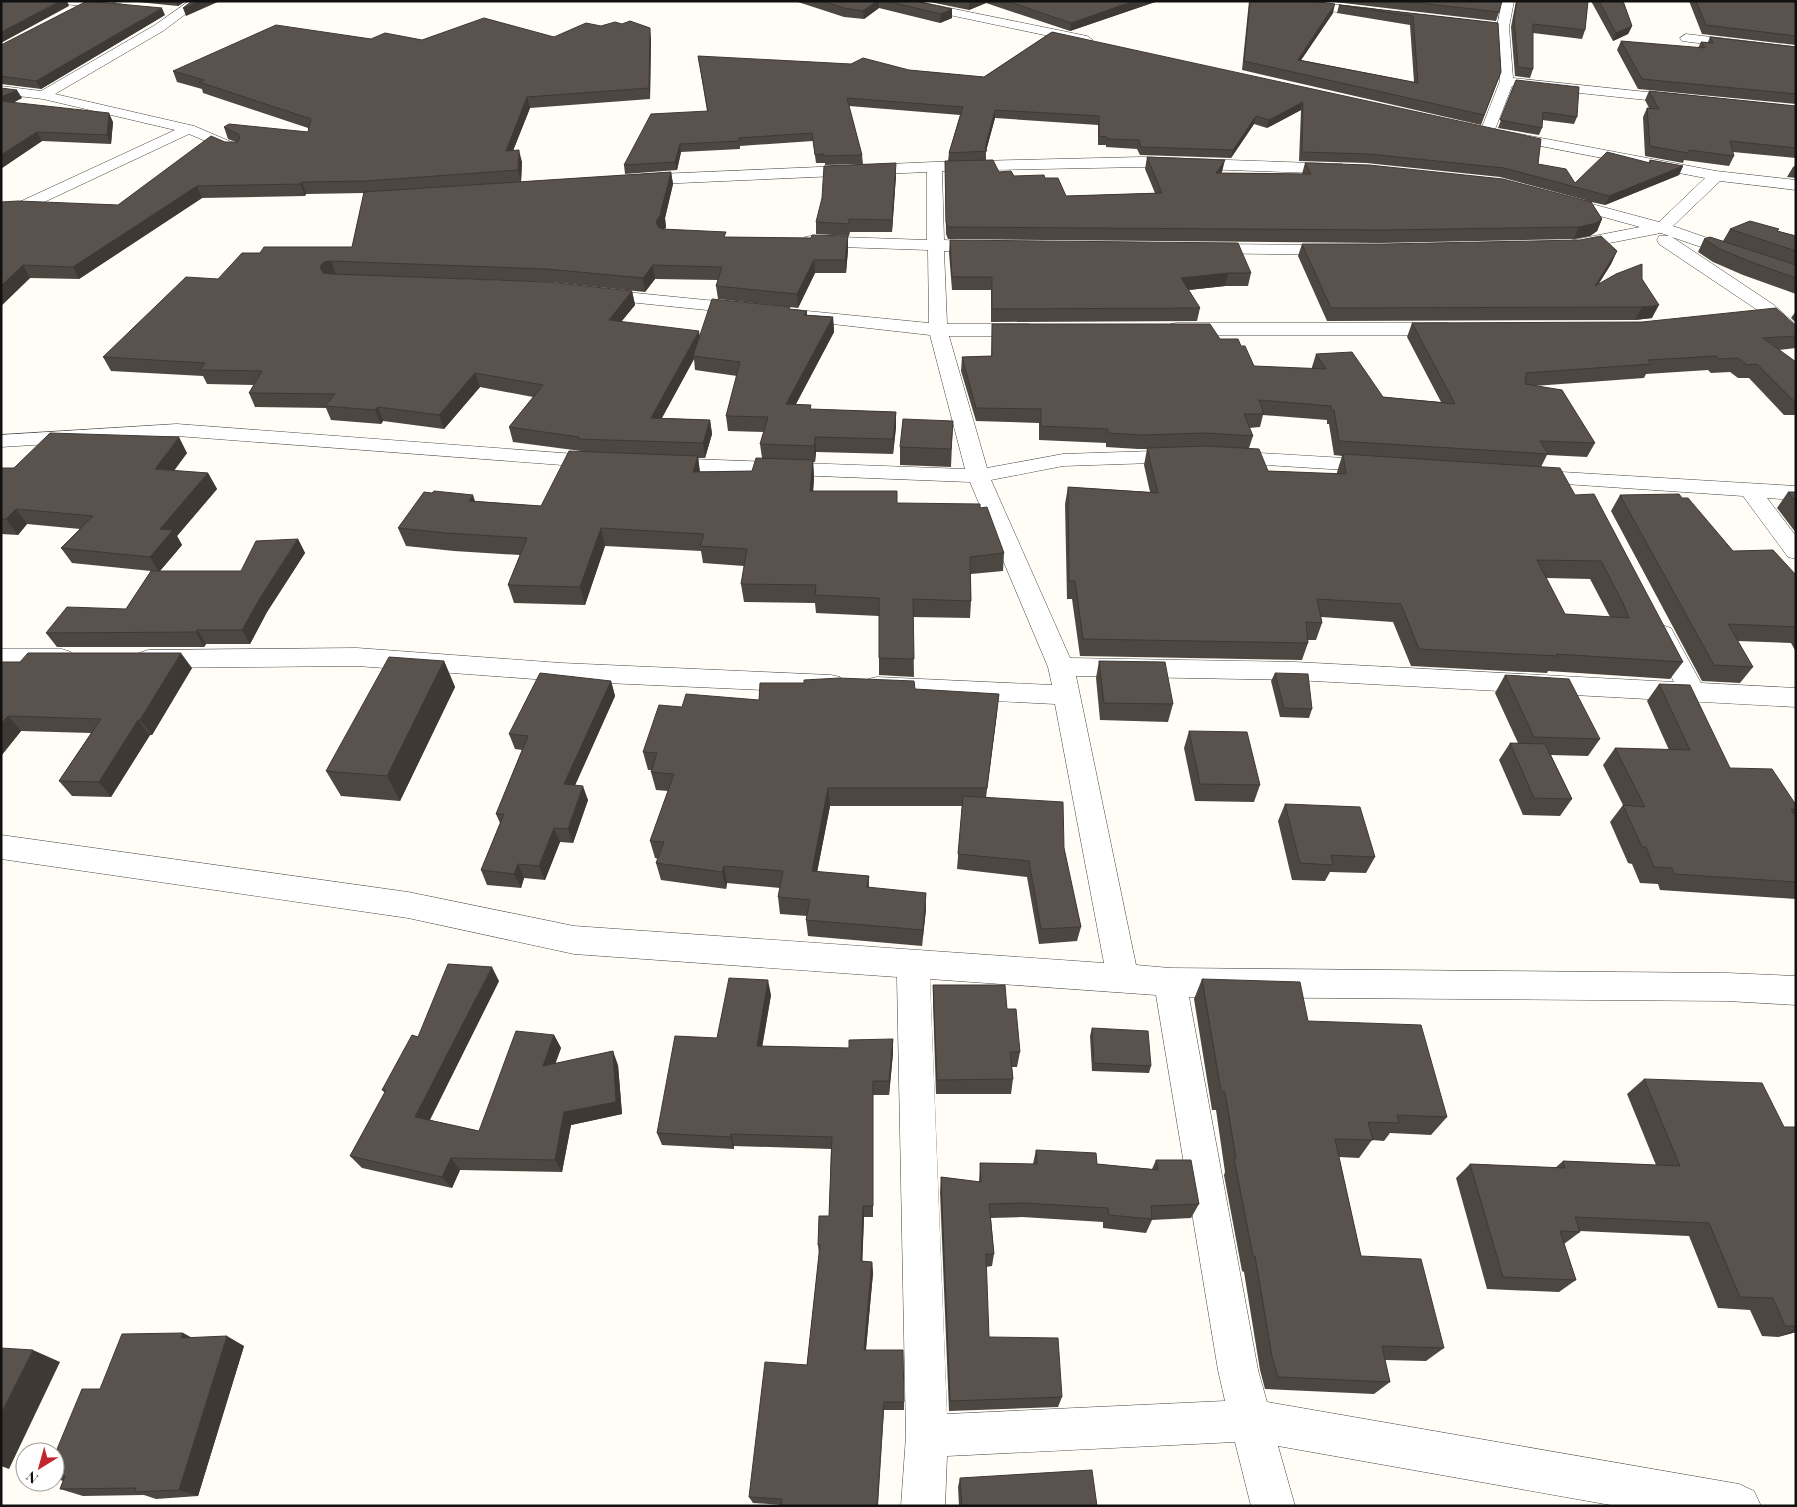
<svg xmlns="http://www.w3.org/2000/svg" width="1797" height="1507" font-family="'Playfair Display',serif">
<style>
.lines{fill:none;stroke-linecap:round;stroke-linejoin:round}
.minor-casing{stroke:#444;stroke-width:1}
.minor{fill:#fff;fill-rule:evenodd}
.wall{fill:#4d4742;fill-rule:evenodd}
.shaded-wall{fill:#3f3936}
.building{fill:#5a524d;stroke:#3f3936;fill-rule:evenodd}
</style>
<rect width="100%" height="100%" fill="#fffdf5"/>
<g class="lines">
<!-- minor casing -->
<g class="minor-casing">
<g id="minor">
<path d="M58,1C72,1 117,0 126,6L120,10L64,4Z"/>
<path d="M189,1H203L163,31L55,94L194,126L241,146L243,149L241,152H231L189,134L23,212L1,213V203L15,204L175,130L43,99L1,94V86L41,91L155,25Z"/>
<path d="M891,1H915L1087,36L1093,40L1087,44L897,4Z"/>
<path d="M1269,1H1306L1375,9L1381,13L1375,17L1275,4Z"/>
<path d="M1502,1H1514L1509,27L1513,78L1685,96L1692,100L1685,104L1512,86L1494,132L1492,135H1482L1480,132L1500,81L1497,27Z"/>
<path d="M1686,34L1796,47V55L1682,41L1680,38Z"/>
<path d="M1504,131L1716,171L1796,180V190L1720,181L1673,226L1796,269V280L1672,237L1774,305L1796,325V341L1789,339L1762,313L1659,244L1657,240L1659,236H1669L1661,233L1568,251L1562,250L1560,246L1562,242L1568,241L1640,227L1556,204L1554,201L1556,198L1562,196L1659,222L1705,178L1499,138L1497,135L1499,132Z"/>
<path d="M1142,157L1342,164L1347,166L1350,169L1347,172L1342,174L1142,167L942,171L944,240L988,242L994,243L996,247L994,251L988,252L944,251L947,324H1028L1035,326L1037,330L1035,334L1028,336H949L987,468L1063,454L1183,450L1191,451L1194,456L1191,461L1183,462L1063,466L991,480L1070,658L1295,662L1674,682L1650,634L1653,628L1662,625L1671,628L1701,683L1796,688V707L1295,680L1076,676L1136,965L1170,968L1727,973L1796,976V1005L1727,1001L1189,997L1258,1370L1267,1402L1739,1484L1754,1491L1761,1506H1616L1278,1446L1295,1506H1251L1235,1442L947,1456L945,1506H901L906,1436L897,977L574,954L408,918L1,859V835L408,892L574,926L1104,963L1055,704L877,695L868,693L864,686L868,679L877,677L1052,685L1048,667L970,482L663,470L655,469L652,464L655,459L663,458L965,469L930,335L797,320L791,319L788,315L791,311L797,310L929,323L928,250L811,246L805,245L803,241L805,237L811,236L927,240V172L635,185L630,183L627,180L630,177L635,175L934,162ZM930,979L1156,995L1218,1370L1225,1401L947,1414Z"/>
<path d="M1203,244L1338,245L1344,246L1346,250L1344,254L1338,255L1197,253L1195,249L1197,245Z"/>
<path d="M595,289L746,304L752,305L755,309L752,313L746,314L589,298L586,294L589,290Z"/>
<path d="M1176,323H1448L1455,325L1457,329L1455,333L1448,335H1176L1169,333L1167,329L1169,325Z"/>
<path d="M177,424L602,456L610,457L613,462L610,467L602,468L177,436L1,447V435Z"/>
<path d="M1226,451L1378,460L1386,461L1389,466L1386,471L1378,472L1218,462L1215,457L1218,452Z"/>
<path d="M1528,470L1796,486V500L1767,498L1796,536V559L1788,557L1743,496L1520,481L1517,476L1520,471Z"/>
<path d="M357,648L561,663L831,675L840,677L844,684L840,691L831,693L561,681L357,666L148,668L139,665L135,659L139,653L148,650Z"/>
<path d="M1,649H62L71,652L75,658L71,664L62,667H1Z"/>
</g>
</g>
<!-- minor -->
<use href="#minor" class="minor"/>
</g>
<!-- wall -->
<g class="wall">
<path d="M127,1H186L178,6Z"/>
<path d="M795,1H915L952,9V18L940,23L879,8L864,19L844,17Z"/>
<path d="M925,1H1158L1070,31L986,3L969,10Z"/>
<path d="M1249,1H1310L1333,13L1301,60L1414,82L1410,25L1337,13L1339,5L1498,23L1501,72L1481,125L1242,70Z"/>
<path d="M1326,1H1502L1499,12L1496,21Z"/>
<path d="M1516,1H1588L1585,30L1582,39L1533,33V69L1530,78L1515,76L1511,27Z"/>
<path d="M1591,1H1623L1632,26L1628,34L1613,41Z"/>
<path d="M1689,1H1796V45L1702,34Z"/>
<path d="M165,15L41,89L1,84V45Z"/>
<path d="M1052,32L1538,164L1575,183L1649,162L1650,160L1683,166L1679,175L1605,205L1591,202L1602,219L1597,231L1590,236L1574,239L1380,243L948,239L946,234L945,161H948L949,153L960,115L849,106L862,155L863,164L825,165V163H816L813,141L740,146V149L681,152L677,170L625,174L624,165L707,111L698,56L909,70L984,77ZM1301,110L1299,161L1366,163L1500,177L1589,201L1305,163L1302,174L1221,173L1222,172L1147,157L1145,169L1155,193L1066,196L1045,178L1014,176L999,172L986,160V151L995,118L1098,125V145H1106V147L1137,149L1140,155L1231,158L1254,124L1267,128Z"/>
<path d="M554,37L651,38L650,99L530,108L513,151L522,162L521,182L671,172L673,184L665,218L666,228L664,229L726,237L811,238L848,236V250L846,273H815L798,308L718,299L716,286L718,280L655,279L645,292L550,282L333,275L632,291L635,305L621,322L700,335L790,309L807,311V315L833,317L834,332L796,404L811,409L896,412V427L893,454L816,452L815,462H813L814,478L813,491L897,503L980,508L1004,553L1003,571L971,574V601L970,618L913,617L914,677L879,675V616L816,613L815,603L744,602L741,584L744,566L703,563L701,551L605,546L585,605L514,603L508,585L520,555L454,551L406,546L398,528L475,501L541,506L581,452V451L513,442L509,427L533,397L480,387L444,429L383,421L381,424L331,420L326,408L255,407L249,393L254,385L207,384L203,376L111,371L103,357L218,279L260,253L352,247L364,193L306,194L305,196L202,198L79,279L30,278L1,306V202L118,205L225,142H236L228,139L224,127L308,132V128L203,93L202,89L177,82L173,71L371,39L422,40ZM694,359L695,370L737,376L726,416L728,431L764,432L760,444L762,458L752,471L700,472L698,458H705L712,434L710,420L662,418Z"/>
<path d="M1710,37L1796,47V104L1638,89L1617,50L1621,41L1698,48L1701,42H1708Z"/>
<path d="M1516,80L1577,117L1574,124L1542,120V128L1539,135L1498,128Z"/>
<path d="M1,88L22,98L13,103L113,122L111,144L42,141L2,168Z"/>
<path d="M1649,91L1796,106V158L1733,152L1734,156L1729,166L1684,160L1683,163L1645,156L1643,117L1647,108H1649L1645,100Z"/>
<path d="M1796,165V178L1787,177L1793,167Z"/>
<path d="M896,175L892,232H850L849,236L816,234V222Z"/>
<path d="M1730,229L1778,231L1796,236V294L1743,275L1713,262L1698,252L1704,239L1723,241Z"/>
<path d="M950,240L1251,273L1248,286H1225L1189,290L1200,308L1197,321L991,322V290H952L949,253Z"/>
<path d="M1302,244L1617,251L1611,264L1598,285L1642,279L1652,318L1635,320L1327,321L1298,256Z"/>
<path d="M1796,311V323L1791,318Z"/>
<path d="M1412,323L1796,326V348L1779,350L1796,362V415H1784L1749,378H1738L1730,372L1711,373L1708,370L1646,374L1644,378L1534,386L1595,443L1587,457L1547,455L1541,467L1575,495L1683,662L1670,679L1548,671L1547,673L1411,666L1393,622L1321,617L1322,623L1316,640H1308V643L1302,660L1080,656L1072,599H1067L1065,504L1068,487L1150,492L1144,465L1147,449H1138L1106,447V443L1039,440V423L976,421L961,371L962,357L991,356L992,324L1220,339L1241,346L1254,366L1312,369V367L1316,354L1383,397L1441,402L1407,337ZM1263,415L1327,420V424H1329L1334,455L1342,456L1337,472V474L1268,471L1249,448L1253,436L1249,428L1260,427ZM1546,578L1590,579L1610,617L1565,614Z"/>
<path d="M953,421L951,467L900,465V447Z"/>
<path d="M187,453L174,471L208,473L217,489L177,536L182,545L160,571H241L298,539L305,553L267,612L250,644H206L204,647H57L46,633L126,609L151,571L72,563L61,548L80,529L27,524L18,535L1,534V468H14Z"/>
<path d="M1788,492H1796V533L1777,508Z"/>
<path d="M1620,495L1682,498L1733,551L1796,575V652L1791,643L1737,641L1753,667L1740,683L1702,681L1611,511Z"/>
<path d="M444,661L455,687L400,801L341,796L326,771Z"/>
<path d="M1099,661L1173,704L1168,722L1100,720L1096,678Z"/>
<path d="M1,662L192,668L152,735H150L111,797L72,796L59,781L91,733L21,731L1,756Z"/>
<path d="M1275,673L1312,709L1309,718L1280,717L1271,681Z"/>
<path d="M1505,675L1600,739L1588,756L1551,755L1572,799L1560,816L1523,815L1499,760L1510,743H1518L1495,693Z"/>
<path d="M611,681L615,696L575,785L588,800L573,843L560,842L545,880L524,878L521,888L487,885L481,870L500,823L496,814L522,750L515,749L509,734Z"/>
<path d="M1659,684L1730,768L1796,805V813L1794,815L1796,818V899L1660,890L1658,884L1640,883L1632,864L1628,863L1610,822L1623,805L1603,765L1615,748L1669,750L1647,701Z"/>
<path d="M915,689L997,712L986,797L1064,848L1081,927L1077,941L1039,944L1027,877L957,869L962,806H830L817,872L869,876V887L926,909L922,946L808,936L806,920L807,916L780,914L778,897L780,888L727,883L726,889L661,880L656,863L658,859L655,858L650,841L668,791L656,790L651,772L652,770H648L643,752L682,707L759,700Z"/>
<path d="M1189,731L1260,785L1254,802L1195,801L1184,748Z"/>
<path d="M1285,804L1375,857L1366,873L1330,872L1325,881L1292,880L1278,821Z"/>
<path d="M1202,979L1308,1021L1447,1117L1431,1135L1390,1133L1384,1141L1372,1140L1359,1158L1339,1157L1361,1256L1444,1348L1426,1361L1385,1360L1390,1382L1374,1394L1265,1389L1260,1370L1244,1272L1242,1271L1224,1175L1225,1172L1216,1110H1212L1194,999Z"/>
<path d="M499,981L430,1120L479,1131L554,1035L561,1048L555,1063L618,1065L622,1114L571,1125L562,1172L460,1170L452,1188L362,1168L350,1156L385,1093L382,1090L418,1037Z"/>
<path d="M933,985L1007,1009L1020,1052L1017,1067H1012L1013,1079L1011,1094H936L933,1001Z"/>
<path d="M771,995L762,1046L849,1048L893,1039V1053L889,1095H873V1217H864L862,1261L872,1262L873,1273L866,1350L904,1402V1410H884L782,1505L753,1503L749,1497L807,1365L819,1254L818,1245L829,1216L831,1149L734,1146V1149L662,1145L657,1133L717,1038Z"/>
<path d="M1092,1028L1151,1066L1149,1073L1092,1071L1090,1036Z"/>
<path d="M1644,1079L1784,1127H1796V1332L1778,1337L1762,1336L1750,1310L1718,1308L1689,1236L1580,1231V1232L1564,1244L1576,1280L1559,1292L1487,1289L1456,1178L1470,1164L1555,1168L1563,1161L1656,1165L1627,1094Z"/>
<path d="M1036,1150L1097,1164L1152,1169L1156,1160L1199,1204L1191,1218L1152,1220L1146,1233L1103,1228V1222L1022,1217L991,1218L994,1254L992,1266L986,1267L989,1337L1062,1397L1058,1407L949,1411L940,1192L941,1177L979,1182L980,1163L1033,1164Z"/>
<path d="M183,1333L192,1338L244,1346L198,1496L156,1499L144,1495L83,1496L60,1489L63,1481L55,1478V1454L100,1389Z"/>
<path d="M960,1478L1097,1506H959L958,1487Z"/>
</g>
<!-- shaded-wall -->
<g class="shaded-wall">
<path d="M60,1H67L69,6L1,43V32Z"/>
<path d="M176,1H186L178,6Z"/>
<path d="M199,1H220L186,16L183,8Z"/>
<path d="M877,1H879V8L864,19L863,11Z"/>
<path d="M970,1H986V3L969,10V2Z"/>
<path d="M1134,1H1158L1070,31L1071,23Z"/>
<path d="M1335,4L1333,13L1295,69L1298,60Z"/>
<path d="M162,8L165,15L41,89L36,81Z"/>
<path d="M952,9V18L940,23L941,14Z"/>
<path d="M1632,26L1628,34L1613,41L1616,33Z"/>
<path d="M650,28L651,38L650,99L649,88Z"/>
<path d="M17,90L22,98L1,108V97Z"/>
<path d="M527,97L530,108L508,163L506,151Z"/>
<path d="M1303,102L1301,110L1267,128L1269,120Z"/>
<path d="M995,110V118L986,151L985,148Z"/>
<path d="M109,113L113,122L111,144L107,135Z"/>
<path d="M1256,116L1254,124L1231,158L1233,150Z"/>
<path d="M37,132L42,141L2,168L1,155Z"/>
<path d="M680,144L681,152L677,170L675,162Z"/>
<path d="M519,150L522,162L521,182L518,170Z"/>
<path d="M1225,160L1222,172L1213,185L1216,173Z"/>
<path d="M896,163V175L892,232V220Z"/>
<path d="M1683,166L1679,175L1605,205L1609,196Z"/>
<path d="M671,172L673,184L665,218L666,228L662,229L658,234L656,221L660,215Z"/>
<path d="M302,182L306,194L305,196L300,184Z"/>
<path d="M197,186L202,198L79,279L73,267Z"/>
<path d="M1602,219L1597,231L1590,236L1574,239L1579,227Z"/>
<path d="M848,236V250L846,273L845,260Z"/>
<path d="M1617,251L1611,264L1589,299L1595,286Z"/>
<path d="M814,260L815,273L798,308L797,294Z"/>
<path d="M331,261L336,274L330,275L326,280L320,267L324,262Z"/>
<path d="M23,265L30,278L1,306V286Z"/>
<path d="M653,265L655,279L645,292L643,278Z"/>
<path d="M1228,273L1225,286L1179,291L1181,278Z"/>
<path d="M632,291L635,305L611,334L609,320Z"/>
<path d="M1659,305L1652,318L1635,320L1642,307Z"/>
<path d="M833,317L834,332L788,419L786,404Z"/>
<path d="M699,331L701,345L693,356L694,359L654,432L651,418Z"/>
<path d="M475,373L480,387L444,429L439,415Z"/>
<path d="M378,407L383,421L381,424L375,410Z"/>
<path d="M896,412V427L893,454V439Z"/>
<path d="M710,420L712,434L705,458L703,443Z"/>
<path d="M179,437L187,453L163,484L155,469Z"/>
<path d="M815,437L816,452L815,462L814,446Z"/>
<path d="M698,456L700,474L693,472Z"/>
<path d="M813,460L814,478L812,508L810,491Z"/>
<path d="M208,473L217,489L177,536L182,545L159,572L150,557L160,529Z"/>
<path d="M473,495L479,513L469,501Z"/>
<path d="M16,509L27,524L18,535L6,519Z"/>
<path d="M601,528L605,546L585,605L580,587Z"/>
<path d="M298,539L305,553L267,612L250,644L242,630L260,598Z"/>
<path d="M197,630L206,644L204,647L196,632Z"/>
<path d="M181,653L192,668L152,735L140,720Z"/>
<path d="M444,661L455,687L400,801L387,776Z"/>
<path d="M611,681L615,696L569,799L564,784Z"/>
<path d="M999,694L997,712L985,805L987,788Z"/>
<path d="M8,716L21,731L1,756V724Z"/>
<path d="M138,720L150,735L111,797L99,782Z"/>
<path d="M583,786L588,800L573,843L568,829Z"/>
<path d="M828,788L830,806L814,888L812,871Z"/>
<path d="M554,828L560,842L545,880L539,866Z"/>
<path d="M518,864L524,878L521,888L514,874Z"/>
<path d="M724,866L727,883L726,889L722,872Z"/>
<path d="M926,893V909L922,946L923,930Z"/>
<path d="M492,967L499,981L425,1129L415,1117Z"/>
<path d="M768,980L771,995L760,1060L757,1046Z"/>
<path d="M554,1035L561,1048L550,1079L543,1066Z"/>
<path d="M893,1039V1053L889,1095V1081Z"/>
<path d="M613,1051L618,1065L622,1114L571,1125L562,1172L555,1160L564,1112Z"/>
<path d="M731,1134L734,1146V1149L730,1137Z"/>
<path d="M451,1158L460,1170L452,1188L442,1177Z"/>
<path d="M863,1206L864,1217L862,1272L861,1261Z"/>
<path d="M872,1262L873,1273L865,1359L864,1350Z"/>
<path d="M1796,1329V1332L1778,1337Z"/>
<path d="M183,1333L201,1343L181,1338Z"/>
<path d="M227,1336L244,1346L198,1496L179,1490Z"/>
<path d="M33,1350L60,1362L9,1469L1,1466V1413Z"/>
<path d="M884,1402V1410L878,1506H877Z"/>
</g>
<!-- building -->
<g class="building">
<path d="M1,1H60L1,32Z"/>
<path d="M87,1L162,8L36,81L1,76V45Z"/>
<path d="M192,1H199L183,8Z"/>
<path d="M822,1H877L863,11L844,8Z"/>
<path d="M886,1H915L952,9L941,14Z"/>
<path d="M1007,1H1134L1071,23Z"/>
<path d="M1250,1H1310L1335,4L1298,60L1418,83L1413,16L1339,5L1498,23L1501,72L1484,115L1244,61Z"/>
<path d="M1402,1H1502L1499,12Z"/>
<path d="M1517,1H1588L1585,30L1533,24V69L1518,67L1514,18Z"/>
<path d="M1599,1H1623L1632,26L1616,33Z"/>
<path d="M1696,1H1796V36L1706,25Z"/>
<path d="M484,18L554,37L586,23L601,26L615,22L622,24L630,21L650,28L649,88L527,97L506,151L519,150L518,170L367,181L302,182L300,184L197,186L73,267L23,265L1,286V202L18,201L118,205L211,136L225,142H238L240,137L238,134L224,127L229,124L308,132L311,119L199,82L204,80L173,71L276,25L371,39L385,33L422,40Z"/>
<path d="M1052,32L1541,139L1538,164L1566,169L1575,183L1607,152L1650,163V160L1683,166L1609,196L1504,168L1369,154L1302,152L1303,102L1269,120L1256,116L1233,150L1141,147L1139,140L1107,139V137L1099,136V116L995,110L985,148L987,151L949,153L963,107L847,98L862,155L824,156V154L815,155L812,133L739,138V141L680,144L675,162L624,165L651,114L708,111L698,56L851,64L863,58L909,70L984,77Z"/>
<path d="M1710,37L1796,47V94L1642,79L1621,41L1705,48L1701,42L1713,43Z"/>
<path d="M1516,80L1579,87L1577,117L1543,112L1542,128L1500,120Z"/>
<path d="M1,88L17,90L1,97Z"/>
<path d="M1649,91L1796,106V148L1730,141L1734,156L1689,150L1688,153L1650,146L1647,108L1659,109Z"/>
<path d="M1,101L109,113L107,135L37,132L1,155Z"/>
<path d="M1147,157L1225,160L1216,173L1311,174L1305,163L1369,165L1503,179L1591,202L1602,219L1596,223L1579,227L1384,230L948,227L946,222L945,161L993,160L999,172L1011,171L1014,176L1044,175L1045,178H1058L1066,196L1162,193Z"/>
<path d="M896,163L892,220L849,219V224L816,222L822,198L824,166Z"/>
<path d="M671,172L660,215H664L660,216L656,221L658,227L662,229L726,232L724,237L811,238L812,235L848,236L845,260H814L797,294L716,286L722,267L653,265L643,278L547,269L331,261L324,262L320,267L323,273L331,274L547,282L632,291L609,320L699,331L651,418L710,420L703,443L578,439L579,437L509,427L543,385L475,373L439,415L378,407L375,410L325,406L335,394L249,393L262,371L200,370L205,363L103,357L186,277L218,279L242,253H260L264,247H352L364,192Z"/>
<path d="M1750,221L1779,229L1777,231L1796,236V251L1730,229Z"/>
<path d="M1601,236L1617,251L1595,286L1616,274L1642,264V279L1659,305L1642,307L1331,308L1302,244H1384L1580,240Z"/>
<path d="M1710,237L1796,265V278L1751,262L1720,249L1704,239Z"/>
<path d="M950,240L1238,243L1251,273H1228L1181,278L1200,308L992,309V277H952Z"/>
<path d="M712,299L790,307L789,309L807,311L804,315L833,317L786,404L811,405L810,409L896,412L893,439L815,437L814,446L760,444L768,417L726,416L740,362L693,356Z"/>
<path d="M1776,308L1796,326V336L1763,338L1796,362V401H1794L1757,364L1747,365L1738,358L1719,359L1716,356L1648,360L1651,364L1526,373L1525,384L1562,390L1595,443L1540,441L1548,454L1339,441L1334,410H1331V406L1259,400L1264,414H1244L1253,436L1206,433L1141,435L1108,433V429L1041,426V409L976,408L962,357L992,356V324H1210L1220,339H1238L1241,346H1245L1254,366L1326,369L1316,354L1352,352L1383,397L1455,404L1412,323L1642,322Z"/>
<path d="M903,419L953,421L951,449L900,447Z"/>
<path d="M50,433L179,437L155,469L208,473L160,529L173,530L150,557L61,548L93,516L16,509L6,519H1V468H14Z"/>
<path d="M1207,446L1259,449L1268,471L1346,474L1343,454L1560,468L1575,495L1594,494L1683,662L1556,654L1558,656L1419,649L1401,604L1317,599L1322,623L1306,622L1308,643L1083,639L1075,581H1069L1068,487L1158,493L1147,448ZM1537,560L1601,561L1623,603L1629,618L1565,614Z"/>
<path d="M569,451L698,456L693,472L752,471L756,458L813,460L810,491H897V503L980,504V508L987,507L1004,553L970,557L971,601L913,599L914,659L879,658V598L815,595L816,585L741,584L747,549L700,546L704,534L601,528L580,587L508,585L527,538L447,533L398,528L424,492L432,493L434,491L473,495L469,501L541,506Z"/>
<path d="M1788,492H1796V502Z"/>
<path d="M1679,494L1682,498H1688L1733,551L1773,550L1796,575V627L1728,624L1753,667L1714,665L1620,495Z"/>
<path d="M298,539L260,598L242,630H197L196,632L46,633L67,607L126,609L151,571H241L256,541Z"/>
<path d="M28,653H181L140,720H138L99,782L59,781L101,719L8,716L1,724V662H20Z"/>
<path d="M389,657L444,661L387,776L326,771Z"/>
<path d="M1099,661L1165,662L1173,704L1104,703Z"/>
<path d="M540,673L611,681L564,784L583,786L568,829L554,828L539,866L518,864L514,874L481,870L504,814H496L528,736L509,734Z"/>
<path d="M1275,673L1308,674L1312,709L1284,708Z"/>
<path d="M1505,675L1569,679L1600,739L1534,737Z"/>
<path d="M839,678L914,681L915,689L999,694L987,788H828L812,871L869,876L867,887L926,893L923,930L806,920L810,900L778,897L783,871L724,866L722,872L656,863L664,842L650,841L674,774L651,772L657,753L643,752L659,705L682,707L686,694L759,700L760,683H804V680Z"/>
<path d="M1659,684L1690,685L1730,768L1772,769L1796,805V810L1791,809L1796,818V882L1674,874L1672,868L1654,867L1646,847H1642L1623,805L1645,807L1615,748L1690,750Z"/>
<path d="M1189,731L1247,732L1260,785L1200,784Z"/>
<path d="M1510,743L1545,744L1572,799L1534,798Z"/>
<path d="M963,796L1063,802L1064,848L1081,927L1041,929L1029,861L958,854Z"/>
<path d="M1285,804L1360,807L1375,857L1331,855L1333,865L1300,863Z"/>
<path d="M448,964L492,967L415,1117L479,1131L516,1031L554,1035L543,1066L613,1051L616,1102L564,1112L555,1160L451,1158L442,1177L350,1156L386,1090H382L412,1035L418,1037Z"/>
<path d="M729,978L768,980L757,1046L849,1048V1040L893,1039L889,1081H873V1206H863L861,1261L872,1262L864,1350H903L904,1402H884L877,1506H781L782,1499L749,1497L765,1362L807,1365L820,1245H818L819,1216H829L832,1137L731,1134L730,1137L657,1133L675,1036L717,1038Z"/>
<path d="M1202,979L1300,982L1308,1021L1421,1025L1447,1117L1397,1115L1399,1123L1368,1122L1373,1140L1335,1139L1361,1256L1421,1259L1444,1348L1382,1346L1390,1382L1278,1377L1272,1357L1255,1256H1253L1234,1158H1236L1225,1092L1221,1091Z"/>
<path d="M933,985H1005L1007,1009H1016L1020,1052H1010L1013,1079L937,1080Z"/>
<path d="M1092,1028L1148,1031L1151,1066L1094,1063Z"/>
<path d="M1644,1079L1762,1083L1784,1127H1796V1326H1785L1773,1298L1740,1297L1709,1223L1575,1217L1580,1232L1560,1231L1576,1280L1503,1277L1470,1164L1565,1168L1563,1161L1680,1166Z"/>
<path d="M1036,1150L1096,1153L1097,1164L1158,1170L1156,1160H1191L1199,1204L1151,1206L1152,1219L1109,1215L1108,1208L1025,1203L989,1204L994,1254H986L989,1337L1058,1338L1062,1397L950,1401L941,1177L981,1182L980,1163L1037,1164Z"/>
<path d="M183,1333L181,1338L227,1336L179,1490L135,1492L136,1488L60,1489L65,1476H55V1454L82,1389H100L122,1334Z"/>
<path d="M1,1348L33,1350L1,1413Z"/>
<path d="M1092,1470L1097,1506H962L960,1478Z"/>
</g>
<!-- border -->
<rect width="1797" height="1507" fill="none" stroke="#111111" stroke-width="5"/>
<!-- north arrow -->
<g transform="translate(40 1467) rotate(217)"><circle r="24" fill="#ffffff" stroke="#a0a0a0"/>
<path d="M0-4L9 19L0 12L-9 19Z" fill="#c4262e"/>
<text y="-8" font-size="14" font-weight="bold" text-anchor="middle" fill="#111111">N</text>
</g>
</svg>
